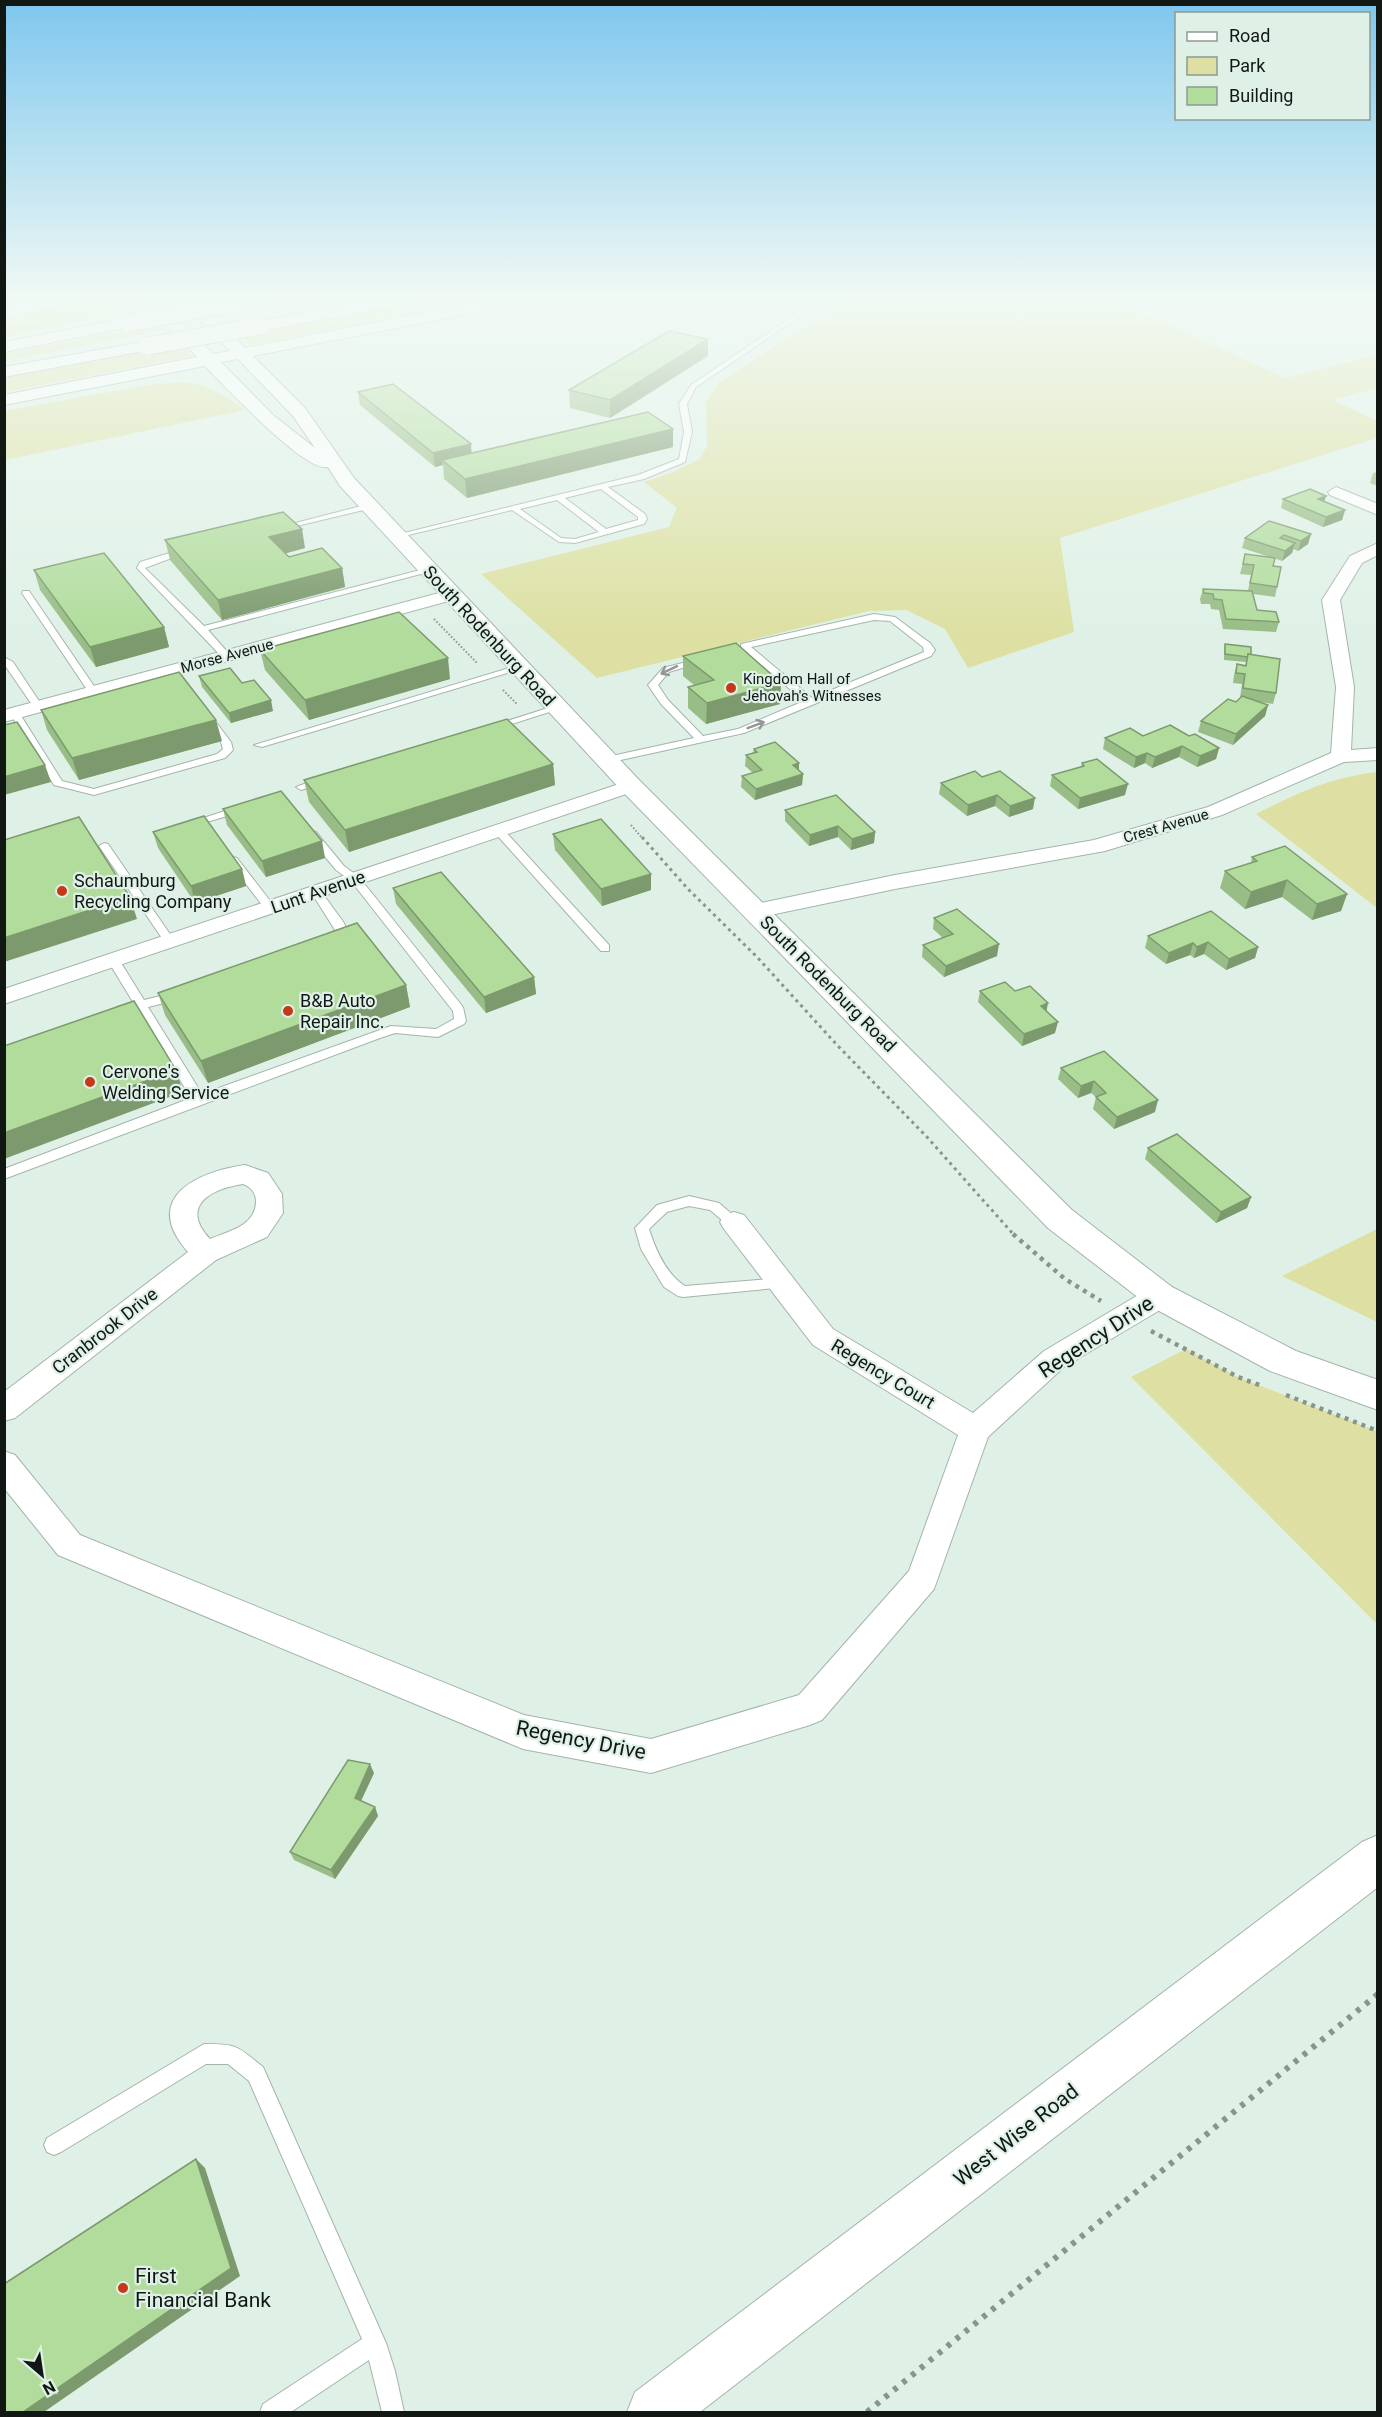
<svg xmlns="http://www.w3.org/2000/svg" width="1382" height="2417" font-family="Roboto,sans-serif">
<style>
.green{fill:#dde0a2}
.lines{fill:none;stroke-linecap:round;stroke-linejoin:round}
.lane-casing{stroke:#a3b4aa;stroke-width:2}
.street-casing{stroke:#a3b4aa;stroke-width:2}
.secondary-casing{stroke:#a3b4aa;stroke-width:2}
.highway-casing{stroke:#a3b4aa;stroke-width:2}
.path-far3{stroke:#87958d;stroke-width:2;stroke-dasharray:1.5 2;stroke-linecap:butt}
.path-far2{stroke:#87958d;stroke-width:3;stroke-dasharray:3 4;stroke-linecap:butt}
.path-far1{stroke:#87958d;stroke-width:4.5;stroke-dasharray:4 5;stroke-linecap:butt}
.path{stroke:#87958d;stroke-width:6;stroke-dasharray:4.5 7;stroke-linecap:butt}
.lane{fill:#fff;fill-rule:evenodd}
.street{fill:#fff;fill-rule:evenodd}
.secondary{fill:#fff;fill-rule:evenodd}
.highway{fill:#fff;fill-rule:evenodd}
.highway-bridge-casing{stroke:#a3b4aa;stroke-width:19;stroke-linecap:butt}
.highway-bridge{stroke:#fff;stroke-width:17}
.wall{fill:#98bd86}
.shaded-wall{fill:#7c9a6d}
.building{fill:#b1dc9c;stroke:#7c9a6d;stroke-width:1.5}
.oneway{stroke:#949795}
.poi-dot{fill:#c33919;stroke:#dff1e7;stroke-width:2}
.labels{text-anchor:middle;stroke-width:4.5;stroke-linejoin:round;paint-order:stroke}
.far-street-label{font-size:15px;fill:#111814;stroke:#dff1e7}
.far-poi-label{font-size:15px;fill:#111814;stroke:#dff1e7;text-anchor:start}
.street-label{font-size:18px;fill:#111814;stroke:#dff1e7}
.poi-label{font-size:18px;fill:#111814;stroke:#dff1e7;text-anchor:start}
.near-street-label{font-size:21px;fill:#111814;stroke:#dff1e7}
.near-poi-label{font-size:21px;fill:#111814;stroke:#dff1e7;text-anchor:start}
</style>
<rect width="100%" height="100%" fill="#dff1e7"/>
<!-- green -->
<g class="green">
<path d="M108,297H135L146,309L5,336V317Z"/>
<path d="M295,297H333L223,319L217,312Z"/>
<path d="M446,297H495L250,345L238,334Z"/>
<path d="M854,297H1098L1149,315L1285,378L1377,355V388L1333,400L1377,421V438L1060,538L1074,632L968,668L945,629L906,610L869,611L597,678L481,574L669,527L677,508L644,482L676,471L699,459L707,446L706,402L719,383L847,299Z"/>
<path d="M157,324L164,330L5,361V354Z"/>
<path d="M182,344L192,356L5,392L4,378Z"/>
<path d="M179,382C209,384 221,393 245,410L5,460V411L146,385Z"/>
<path d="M1377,772H1378L1377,908L1256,814C1299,792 1329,778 1377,772Z"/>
<path d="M1377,1229V1322L1282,1276Z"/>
<path d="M1186,1349L1238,1377L1377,1431V1624L1131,1377Z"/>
</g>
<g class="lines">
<!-- lane casing -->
<g class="lane-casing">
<g id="lane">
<path d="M821,297H829L696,387L687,404L692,432L685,462L644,479L608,487L645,514L647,519L644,524L575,543L559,542L512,510L396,538L392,536L638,475L679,459L684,432L679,404L691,385ZM601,489L638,517V520L606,529L565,498ZM557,500L599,532L575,539L561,538L520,509Z"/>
<path d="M369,504H372V508L280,530L276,528Z"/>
<path d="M183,549L190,551L145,568L204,626L428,568L432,571L208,630L231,656L226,659L223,658L137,568L140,562Z"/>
<path d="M23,591H29L98,692L96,694H90L22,593Z"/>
<path d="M874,614L895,617L930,643L935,650L931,656L744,733L607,763L602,760L607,757L694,738L661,704L648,685L663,668L702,658V662L669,672L658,685L668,700L703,736L738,729L804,701L741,648V644ZM874,620L890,621L923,647L924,652L812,698L751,647Z"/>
<path d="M4,657L13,662L43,707L41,709H35L4,664Z"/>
<path d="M516,666L524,668L262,747L254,745Z"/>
<path d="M554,706L562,708L496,729L488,727Z"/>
<path d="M12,711H18L62,781L94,789L217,754L223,749L221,742L204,719L206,717H212L231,742L233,750L225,758L94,795L54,785L10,713Z"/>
<path d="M323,777L328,780L327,782L301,790L296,787Z"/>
<path d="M240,806L245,809L244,811L190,827L185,824Z"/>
<path d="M499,828L503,829L609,945V951H601L495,833L494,831Z"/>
<path d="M312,831L316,832L344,866L359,877L463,1007L466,1021L464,1024L438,1037L395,1033L380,1038L4,1179V1169L191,1098L137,1009L121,1014L115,1010L117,1007L133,1002L108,961L110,958H118L144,1000L177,992L181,993L183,996L181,999L148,1007L202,1094L391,1026L436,1029L454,1019L453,1011L351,881L336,870L308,836V832Z"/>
<path d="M104,843L108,844L174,940V944H166L99,846Z"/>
<path d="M233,857L237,858L274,906V910H266L229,862L228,860Z"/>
<path d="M316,889L320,890L344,923L347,931L334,943H326L324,941L335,930L311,892Z"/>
<path d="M689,1196L719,1203L741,1222L739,1226H729L710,1210L689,1206L667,1212L649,1229C656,1251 666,1274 685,1286L781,1278L786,1279L788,1283L786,1287L683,1297L678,1296L664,1287L641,1249L635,1228L657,1205Z"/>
<path d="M204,2044C238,2044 237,2046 263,2067L386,2343L395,2371L404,2412H382L369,2360L291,2412H260L263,2404L362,2339L249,2081L228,2064H206L61,2152L54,2155L47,2152L44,2145L47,2138Z"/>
</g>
</g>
<!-- street casing -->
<g class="street-casing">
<g id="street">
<path d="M1336,487L1378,504V515L1330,495L1328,492Z"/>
<path d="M1378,543V555L1362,563L1340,600L1354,687L1351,750L1378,748V760L1344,762L1222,815L1105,851L895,889L756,918L748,916L745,911L748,906L756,904L895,875L1094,840L1208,807L1331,753L1336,687L1322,600L1350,556Z"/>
<path d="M450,590L456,591L459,595L456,599L4,722V710Z"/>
<path d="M631,780L638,782L641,786L638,790L4,1004V989Z"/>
<path d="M245,1165L268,1173L282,1194L283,1213L267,1237L216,1260L15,1418L4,1421V1392L188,1252C141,1199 195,1172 245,1165ZM243,1184C251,1187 256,1193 256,1202C255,1226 229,1231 210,1239C180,1207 209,1189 243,1184Z"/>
<path d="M734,1212L744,1215L833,1329L973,1413L1044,1351L1150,1288L1160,1285L1170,1288L1174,1296L1170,1304L1064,1367L988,1437L934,1589L822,1720L810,1725L651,1773L523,1749L58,1555L4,1488V1451L15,1455L80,1535L524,1715L651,1739L799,1695L909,1571L958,1435L813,1345L724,1229L720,1222L724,1215Z"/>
</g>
</g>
<!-- secondary casing -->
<g class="secondary-casing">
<g id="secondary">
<path d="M58,297H92L85,302L4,317V307Z"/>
<path d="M140,297H156L213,354L230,351L179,297H195L245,348L505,297H537L530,302L253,356L305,408L354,478L640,781L1072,1210L1172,1287L1296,1351L1378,1380V1410L1270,1371L1148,1305L1048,1228L622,791L340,486L328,467C305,473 223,384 205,366L4,405V395L197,357ZM238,359L293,416L315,448L273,415L221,362Z"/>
<path d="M1378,1835V1887L700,2412H627L635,2392L1362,1842Z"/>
</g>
</g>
<!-- highway casing -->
<g class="highway-casing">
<g id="highway">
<path d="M241,297H273L271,300L236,308L228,303L231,300Z"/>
<path d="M392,297H426L419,302L260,331L252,326L260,321Z"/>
<path d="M128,318L136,323L134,326L4,352V342Z"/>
<path d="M148,341L156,346L154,349L4,377V367Z"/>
</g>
</g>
<!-- path-far3 -->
<g class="path-far3">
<path d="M434,619L477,663"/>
<path d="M503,690L517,704"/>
<path d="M631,825L643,839"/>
</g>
<!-- path-far2 -->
<path class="path-far2" d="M642,837L688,889L757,957L837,1045L926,1136L1014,1235"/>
<!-- path-far1 -->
<g class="path-far1">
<path d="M1013,1234L1065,1279L1101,1301"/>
<path d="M1151,1331L1238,1377L1262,1386"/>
<path d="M1286,1395L1378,1431"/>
</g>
<!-- path -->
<path class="path" d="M867,2412L1378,1994"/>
<!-- lane -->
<use href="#lane" class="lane"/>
<!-- street -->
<use href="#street" class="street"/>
<!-- secondary -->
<use href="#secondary" class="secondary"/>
<!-- highway -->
<use href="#highway" class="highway"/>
<!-- highway-bridge casing -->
<g class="highway-bridge-casing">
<g id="highway-bridge">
<path d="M128,323L236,303"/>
<path d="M148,346L260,326"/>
</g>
</g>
<!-- highway-bridge -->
<use href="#highway-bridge" class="highway-bridge"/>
</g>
<!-- wall -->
<g class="wall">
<path d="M1363,297H1377V311L1361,304Z"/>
<path d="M708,356L610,418L570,408L569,390Z"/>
<path d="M358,392L472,453L673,429V447L467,498L444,479L443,465L435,467L360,405Z"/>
<path d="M1377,472V486L1370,483L1373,473Z"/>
<path d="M1326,496L1324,501L1345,510L1342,520L1323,527L1281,508L1283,499Z"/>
<path d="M1311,534L1308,544L1298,551L1293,549L1292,553L1282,561L1274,558L1273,566L1277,587L1275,597L1253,594L1257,610L1279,622L1276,632L1223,629L1219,610L1211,609L1210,604H1201L1200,599L1203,589L1248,591L1251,575L1240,574L1245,554L1273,558L1242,548L1245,538Z"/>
<path d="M165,540L305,548L285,553L289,557L342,568L345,587L222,620L170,560Z"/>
<path d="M34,570L164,627L169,647L96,667L40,590Z"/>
<path d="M1225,644L1251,655L1276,693L1273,704L1258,702L1268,705L1265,716L1233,745L1198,732L1201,721L1236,702L1240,698L1242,684L1233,683L1234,675L1237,664L1245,665L1246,662L1224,660V649Z"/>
<path d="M260,650L450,679L309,720L265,670Z"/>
<path d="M683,656L781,683L780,704L706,724L688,708V687L694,685L683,676Z"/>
<path d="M199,676L273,711L231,723L202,687Z"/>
<path d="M41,710L222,741L79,780L47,730Z"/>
<path d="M1143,736H1189L1219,748L1216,759L1197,767L1179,757L1152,768L1145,763L1134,768L1103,749L1105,738Z"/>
<path d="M754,749L799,770L803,774L802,785L755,800L741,787L742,776L753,773L745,766L746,755L753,753Z"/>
<path d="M1082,763L1125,795L1078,809L1050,786L1052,775L1081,767Z"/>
<path d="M553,764L555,785L349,852L309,802L304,780Z"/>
<path d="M982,777L1033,809L1009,817L995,806L967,816L939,794L941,783Z"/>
<path d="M223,809L325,858L266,877L227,825Z"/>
<path d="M785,810L875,832L874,843L851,850L838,837L809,846L785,821Z"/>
<path d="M153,832L242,869L246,886L195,903L158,848Z"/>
<path d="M553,834L651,874V890L602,906L555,850Z"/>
<path d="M1252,857L1347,894L1341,911L1312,920L1282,897L1245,909L1220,888L1225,871L1251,863Z"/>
<path d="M393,888L534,977L536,994L486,1013L396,904Z"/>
<path d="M934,918L997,956L944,977L922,957L923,945L943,938L933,929Z"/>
<path d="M1148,936L1258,947L1255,958L1226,970L1204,954L1194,958L1190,955L1166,964L1145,948Z"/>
<path d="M406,985L410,1007L208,1083L165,1015L158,993Z"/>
<path d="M980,991H1015L1055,1033L1022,1046L978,1002Z"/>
<path d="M1104,1051L1155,1112L1114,1129L1093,1109L1096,1097L1091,1093L1078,1098L1058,1079L1061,1068Z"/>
<path d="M1148,1148L1251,1197L1247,1208L1216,1223L1145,1159Z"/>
<path d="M374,1773L361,1801L375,1807L378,1816L335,1879L294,1860L290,1852Z"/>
</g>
<!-- shaded-wall -->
<g class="shaded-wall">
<path d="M708,339V356L610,418V400Z"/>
<path d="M673,429V447L467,498L465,479Z"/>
<path d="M471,444L472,458L442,460L443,465L435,467L433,453Z"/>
<path d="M1326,496L1323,505L1318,499Z"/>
<path d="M1345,510L1342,520L1323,527L1326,517Z"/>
<path d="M302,529L305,548L273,557L269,537Z"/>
<path d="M1311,534L1308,544L1298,551L1301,541Z"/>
<path d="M1295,543L1292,553L1282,561L1285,551Z"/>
<path d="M342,568L345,587L222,620L218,600Z"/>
<path d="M164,627L169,647L96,667L90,647Z"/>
<path d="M448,658L450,679L309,720L305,700Z"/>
<path d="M781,683L780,704L706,724L707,703Z"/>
<path d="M271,700L273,711L231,723L229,713Z"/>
<path d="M1268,705L1265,716L1233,745L1236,734Z"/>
<path d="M216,720L222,741L79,780L72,758Z"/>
<path d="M1182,746L1179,757L1152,768L1155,757Z"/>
<path d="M1219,748L1216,759L1197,767L1200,756Z"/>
<path d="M1147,753L1145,763L1134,768L1136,757Z"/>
<path d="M799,763V774L793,765Z"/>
<path d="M553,764L555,785L349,852L345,830Z"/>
<path d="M45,765L51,782L4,795V777Z"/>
<path d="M803,774L802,785L755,800L756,789Z"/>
<path d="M1128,784L1125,795L1078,809L1080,798Z"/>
<path d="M997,795L995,806L967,816L968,805Z"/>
<path d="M1035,798L1033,809L1009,817L1010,806Z"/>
<path d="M838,826V837L809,846L810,835Z"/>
<path d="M875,832L874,843L851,850L852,839Z"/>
<path d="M322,841L325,858L266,877L262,861Z"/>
<path d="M242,869L246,886L195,903L191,886Z"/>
<path d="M651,874V890L602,906L601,889Z"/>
<path d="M1287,880L1282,897L1245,909L1251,892Z"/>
<path d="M1347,894L1341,911L1312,920L1317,904Z"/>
<path d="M130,897L137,919L4,962V938Z"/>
<path d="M1208,942L1204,954L1194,958L1197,947Z"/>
<path d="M1193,943L1190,955L1166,964L1169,953Z"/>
<path d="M999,944L997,956L944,977L946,966Z"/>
<path d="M1258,947L1255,958L1226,970L1229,959Z"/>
<path d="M534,977L536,994L486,1013L484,997Z"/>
<path d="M406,985L410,1007L208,1083L201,1061Z"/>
<path d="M1048,1003L1046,1014L1041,1006Z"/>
<path d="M1058,1022L1055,1033L1022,1046L1024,1034Z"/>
<path d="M176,1070L183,1092L4,1159V1133Z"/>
<path d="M1094,1081L1091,1093L1078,1098L1081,1086Z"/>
<path d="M1158,1100L1155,1112L1114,1129L1117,1117Z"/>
<path d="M1251,1197L1247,1208L1216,1223L1221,1212Z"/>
<path d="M370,1764L374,1773L358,1807L355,1798Z"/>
<path d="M375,1807L378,1816L335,1879L331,1870Z"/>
<path d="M196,2159L205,2168L240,2276L44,2412H23Z"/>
</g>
<!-- building -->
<g class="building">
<path d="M1367,297H1377V302Z"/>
<path d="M669,331L708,339L610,400L569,390Z"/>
<path d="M393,384L471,444L433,453L358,392Z"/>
<path d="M648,412L673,429L465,479L442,460Z"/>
<path d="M1310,489L1326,496L1318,499L1345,510L1326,517L1283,499Z"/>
<path d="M283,512L302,529L269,537L289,557L322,548L342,568L218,600L165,540Z"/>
<path d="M1269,521L1311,534L1301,541L1284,535L1280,538L1295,543L1285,551L1245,538Z"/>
<path d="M104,553L164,627L90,647L34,570Z"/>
<path d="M1245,554L1275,558L1273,566L1281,567L1277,587L1250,583L1254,565L1243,564Z"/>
<path d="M1203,589L1252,591L1257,610L1276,612L1279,622L1226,619L1222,600L1214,599L1213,594L1204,593Z"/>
<path d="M399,612L448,658L305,700L260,650Z"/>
<path d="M736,643L781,683L707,703L688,687L714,680L683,656Z"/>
<path d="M1225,644L1251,647V655L1248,654V657L1225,654Z"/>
<path d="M1248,654L1280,659L1276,693L1243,688L1245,674L1236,673L1237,664L1246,666Z"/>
<path d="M230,668L242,683L254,680L271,700L229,713L199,676Z"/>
<path d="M179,672L216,720L72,758L41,710Z"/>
<path d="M1242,696L1268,705L1236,734L1201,721L1228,699L1236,702Z"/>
<path d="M507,719L553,764L345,830L304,780Z"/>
<path d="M17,722L45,765L4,777V725Z"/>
<path d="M1170,725L1189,736L1195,734L1219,748L1200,756L1182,746L1155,757L1147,753L1136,757L1105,738L1130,728L1143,736Z"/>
<path d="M775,742L799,763L793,765L803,774L756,789L742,776L762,770L746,755L757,752L754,749Z"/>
<path d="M1097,759L1128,784L1080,798L1052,775L1084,766L1082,763Z"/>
<path d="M975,771L982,777L1000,771L1035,798L1010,806L997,795L968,805L941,783Z"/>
<path d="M281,791L322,841L262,861L223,809Z"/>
<path d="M836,795L875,832L852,839L838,826L810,835L785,810Z"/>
<path d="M204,816L242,869L191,886L153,832Z"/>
<path d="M79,817L130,897L4,938V840Z"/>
<path d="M601,819L651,874L601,889L553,834Z"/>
<path d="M1285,846L1347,894L1317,904L1287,880L1251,892L1225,871L1257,861L1252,857Z"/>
<path d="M441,872L534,977L484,997L393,888Z"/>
<path d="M957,909L999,944L946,966L923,945L953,934L934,918Z"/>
<path d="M1211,911L1258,947L1229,959L1208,942L1197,947L1193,943L1169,953L1148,936Z"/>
<path d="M357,923L406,985L201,1061L158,993Z"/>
<path d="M1005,982L1015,991L1030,986L1048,1003L1041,1006L1058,1022L1024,1034L980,991Z"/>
<path d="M134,1001L176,1070L4,1133V1046Z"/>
<path d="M1104,1051L1158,1100L1117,1117L1096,1097L1106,1093L1094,1081L1081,1086L1061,1068Z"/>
<path d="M1177,1134L1251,1197L1221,1212L1148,1148Z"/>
<path d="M348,1760L370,1764L355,1798L375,1807L331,1870L290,1852Z"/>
<path d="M196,2159L231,2268L23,2412H4V2284Z"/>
</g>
<!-- one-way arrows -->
<defs><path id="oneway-shaft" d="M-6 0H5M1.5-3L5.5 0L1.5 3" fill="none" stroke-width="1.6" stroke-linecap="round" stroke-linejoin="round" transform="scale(1.5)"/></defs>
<g class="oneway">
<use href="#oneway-shaft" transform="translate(669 670) rotate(155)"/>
<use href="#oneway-shaft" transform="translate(756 725) rotate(-21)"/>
</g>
<!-- sky -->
<linearGradient id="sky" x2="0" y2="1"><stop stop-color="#7ec7ee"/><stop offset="0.47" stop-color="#f1f9f4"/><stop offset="1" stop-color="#f1f9f4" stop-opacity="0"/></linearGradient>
<rect width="1382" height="636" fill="url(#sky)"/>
<!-- markers -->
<g class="poi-dot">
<circle cx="731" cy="688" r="6"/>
<circle cx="62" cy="891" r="6"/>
<circle cx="288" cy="1011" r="6"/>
<circle cx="90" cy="1082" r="6"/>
<circle cx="123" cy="2288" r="6"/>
</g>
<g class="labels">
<!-- far-street labels -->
<g class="far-street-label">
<text transform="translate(227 656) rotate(-15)" y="5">Morse Avenue</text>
<text transform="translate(1166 826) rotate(-16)" y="5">Crest Avenue</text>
</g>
<!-- far-poi labels -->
<g class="far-poi-label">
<text x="743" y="684">Kingdom Hall of<tspan x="743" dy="17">Jehovah's Witnesses</tspan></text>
</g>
<!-- street labels -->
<g class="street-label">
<text transform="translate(489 636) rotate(47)" y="6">South Rodenburg Road</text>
<text transform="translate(318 892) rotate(-19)" y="6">Lunt Avenue</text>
<text transform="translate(828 984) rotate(45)" y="6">South Rodenburg Road</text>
<text transform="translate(105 1331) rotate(-38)" y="6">Cranbrook Drive</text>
<text transform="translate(883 1374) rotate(31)" y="6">Regency Court</text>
</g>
<!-- poi labels -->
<g class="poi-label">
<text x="74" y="887">Schaumburg<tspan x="74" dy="21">Recycling Company</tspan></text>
<text x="300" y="1007">B&amp;B Auto<tspan x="300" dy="21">Repair Inc.</tspan></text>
<text x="102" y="1078">Cervone's<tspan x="102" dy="21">Welding Service</tspan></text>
</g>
<!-- near-street labels -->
<g class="near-street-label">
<text transform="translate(1096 1337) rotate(-33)" y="7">Regency Drive</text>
<text transform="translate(581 1740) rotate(11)" y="7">Regency Drive</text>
<text transform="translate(1016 2135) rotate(-38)" y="7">West Wise Road</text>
</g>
<!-- near-poi labels -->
<g class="near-poi-label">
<text x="135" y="2283">First<tspan x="135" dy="24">Financial Bank</tspan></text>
</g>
</g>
<!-- border -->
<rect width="1382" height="2417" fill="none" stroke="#111814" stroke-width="12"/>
<!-- legend -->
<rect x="1175" y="12" width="195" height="108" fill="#dff1e7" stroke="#8d9a93" stroke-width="1.5"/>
<rect x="1187" y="32" width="30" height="9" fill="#ffffff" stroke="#8d9a93" stroke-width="1.5"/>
<text x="1229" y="42" font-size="18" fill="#111814">Road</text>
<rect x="1187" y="57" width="30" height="18" fill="#dde0a2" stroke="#8d9a93" stroke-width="1.5"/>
<text x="1229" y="72" font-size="18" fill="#111814">Park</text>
<rect x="1187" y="87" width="30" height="18" fill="#b1dc9c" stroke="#8d9a93" stroke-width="1.5"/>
<text x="1229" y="102" font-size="18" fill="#111814">Building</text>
<!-- north arrow -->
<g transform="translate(42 2375) rotate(151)" stroke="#dff1e7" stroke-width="4.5" paint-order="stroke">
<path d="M0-4.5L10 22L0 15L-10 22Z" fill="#111814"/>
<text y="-9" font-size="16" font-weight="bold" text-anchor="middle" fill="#111814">N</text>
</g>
</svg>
